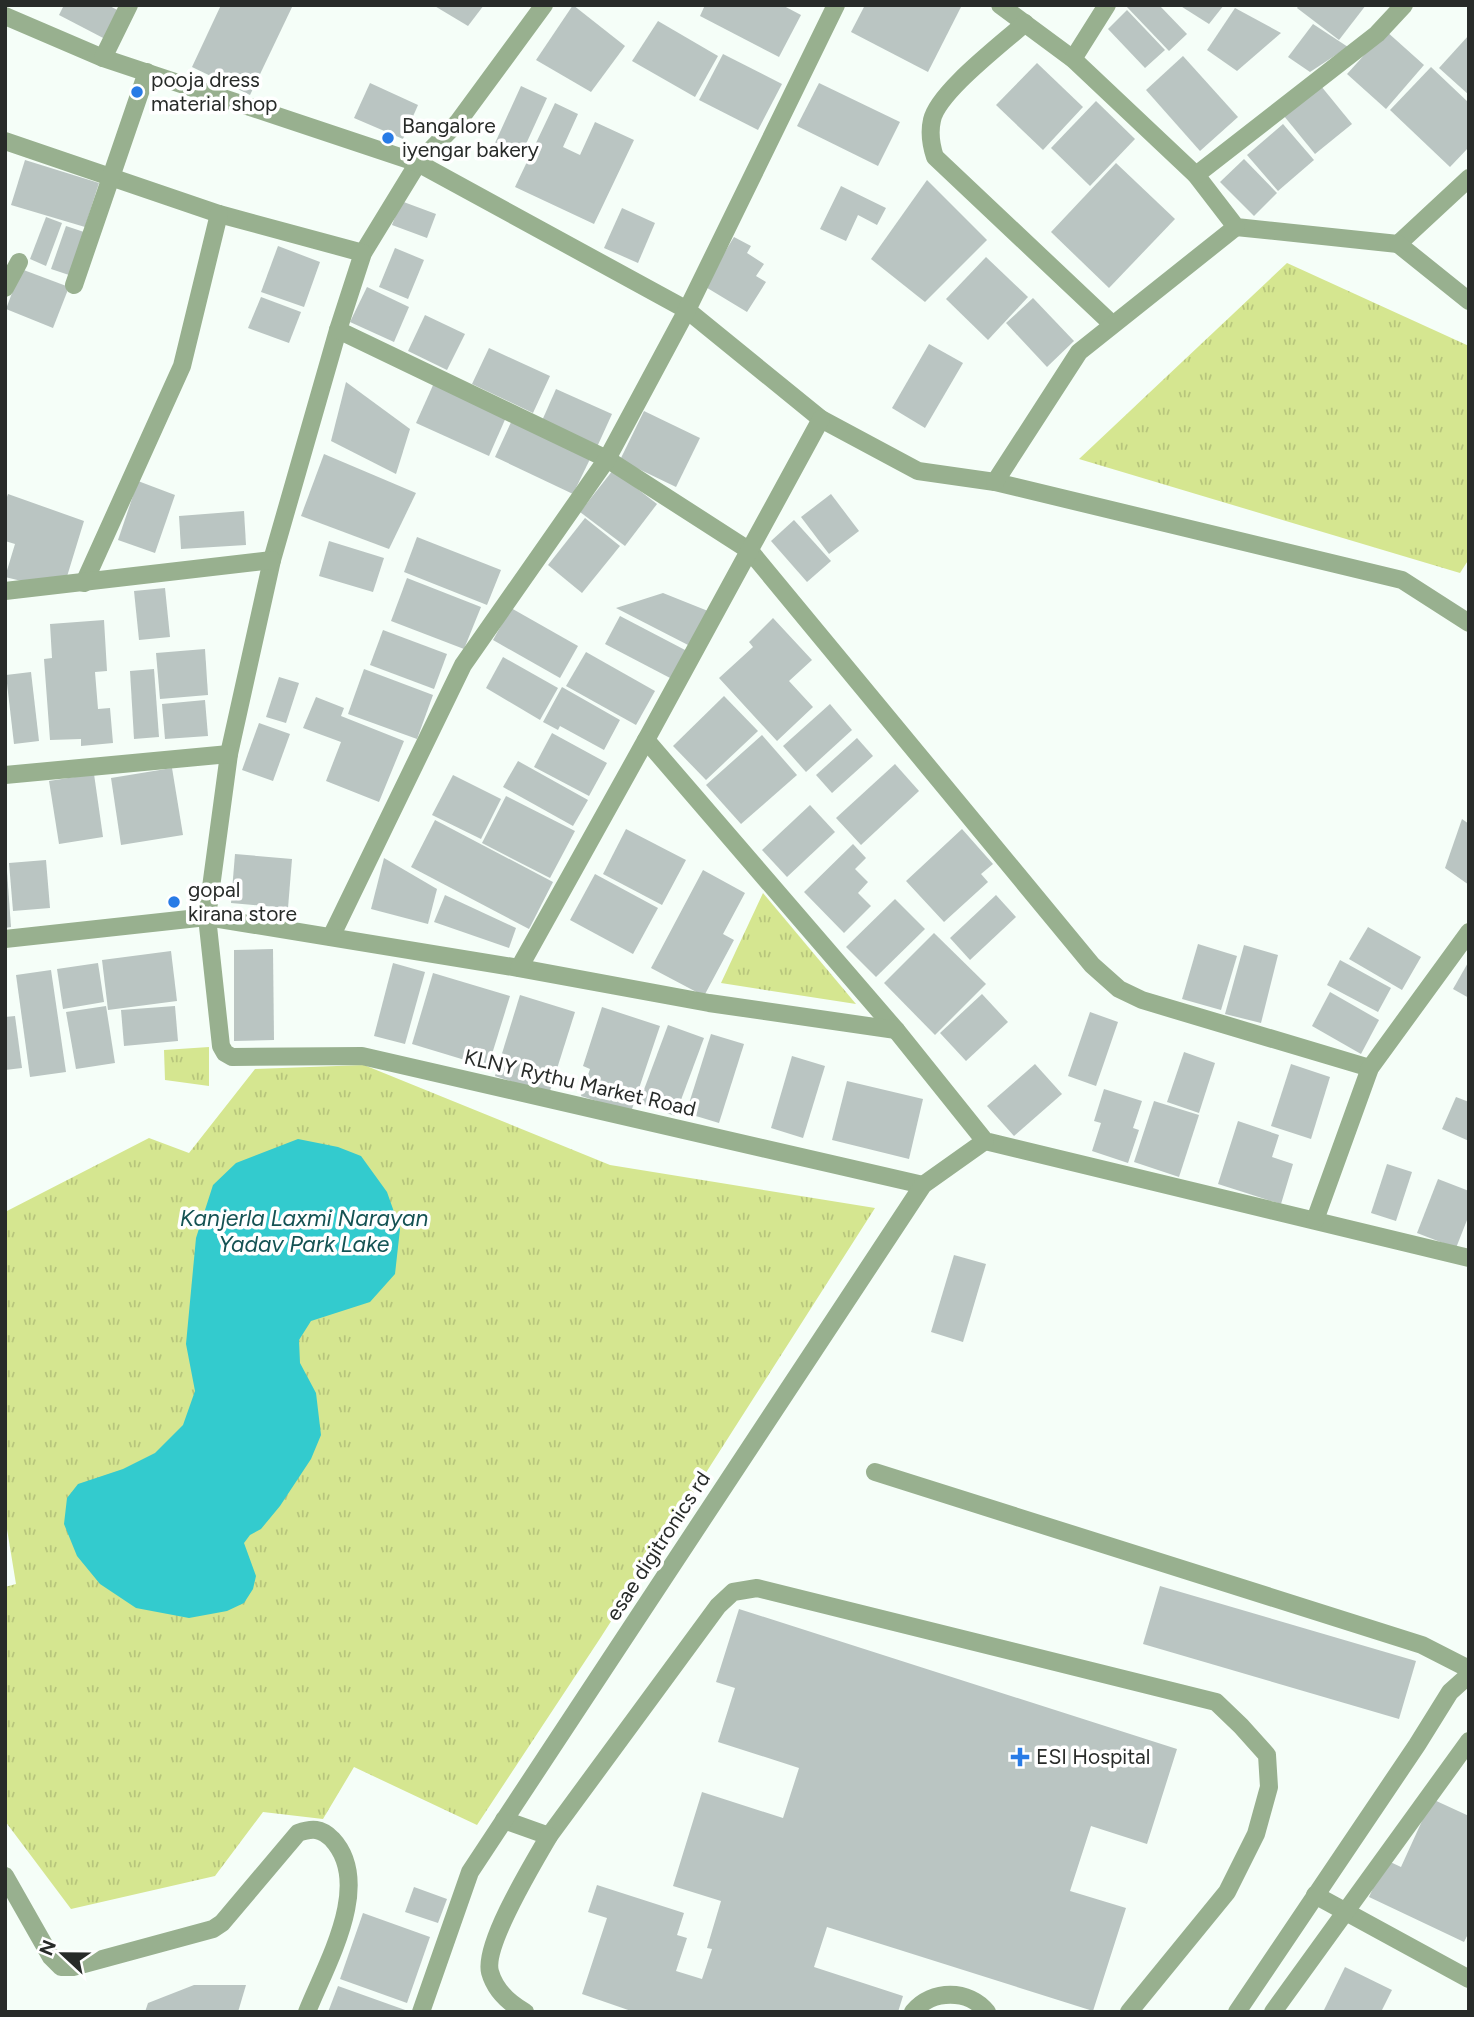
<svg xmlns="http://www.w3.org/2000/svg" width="1474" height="2017" font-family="Figtree,sans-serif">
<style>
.grass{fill:url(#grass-tufts)}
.water{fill:#33cbce}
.building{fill:#bac5c2}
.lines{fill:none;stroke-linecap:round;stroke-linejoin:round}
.lane{stroke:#98b08f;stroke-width:18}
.street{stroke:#98b08f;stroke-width:18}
.poi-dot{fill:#287be6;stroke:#fff;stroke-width:2.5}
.labels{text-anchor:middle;stroke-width:7;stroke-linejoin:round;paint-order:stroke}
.poi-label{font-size:21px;fill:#282b29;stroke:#fff;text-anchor:start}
.street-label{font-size:21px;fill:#282b29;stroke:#fff}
.water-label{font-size:23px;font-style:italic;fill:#145253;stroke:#fff}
</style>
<defs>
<pattern id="grass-tufts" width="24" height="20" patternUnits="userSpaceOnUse" patternTransform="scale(1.75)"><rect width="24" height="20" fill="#d5e690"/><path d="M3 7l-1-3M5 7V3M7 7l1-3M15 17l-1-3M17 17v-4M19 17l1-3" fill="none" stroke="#b7c57c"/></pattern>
</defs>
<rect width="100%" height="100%" fill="#f5fef8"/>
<!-- grass -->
<g class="grass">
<path d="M1287,263L1469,346V559L1460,573L1079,459Z"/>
<path d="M763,893L856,1004L721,983Z"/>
<path d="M209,1047V1086L165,1080L164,1050Z"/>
<path d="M364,1065L610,1165L875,1208L601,1637L477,1825L354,1767L323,1819L263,1812L215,1876L71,1909L5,1821V1587L16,1584L5,1517V1212L149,1138L189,1153L255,1069Z"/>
</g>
<!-- water -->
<path class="water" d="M298,1139L338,1147L361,1156L387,1192L400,1229L395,1274L370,1302L311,1321L299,1340L300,1363L316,1393L321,1435L311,1459L280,1506L261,1529L250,1535L244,1543L256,1576L253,1589L244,1603L227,1611L189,1618L136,1608L100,1584L77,1556L64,1524L67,1498L78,1484L123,1469L155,1453L183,1425L195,1391L186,1344L196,1238L213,1185L236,1163Z"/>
<!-- building -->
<g class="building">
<path d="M64,5H108L121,12L107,40L59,15Z"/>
<path d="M221,5H293L250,95L192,67Z"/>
<path d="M433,5H484L468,26Z"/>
<path d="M573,5L625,46L591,92L536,60Z"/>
<path d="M705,5H782L801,15L779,57L700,16Z"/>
<path d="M865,5H962L928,72L851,32Z"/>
<path d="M1125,5H1159L1187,34L1169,51Z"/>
<path d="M1179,5H1224L1209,24Z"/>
<path d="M1299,5H1366L1339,40L1297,8Z"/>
<path d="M1235,8L1281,33L1237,71L1207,50Z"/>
<path d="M1127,10L1165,50L1145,68L1108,29Z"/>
<path d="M658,21L718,56L695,97L632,61Z"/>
<path d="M1313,24L1348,47L1310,72L1288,57Z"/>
<path d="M1386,31L1424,65L1386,109L1347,74Z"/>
<path d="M1469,35V95L1439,68Z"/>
<path d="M723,54L782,84L758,130L699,100Z"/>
<path d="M1183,56L1238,117L1200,151L1146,90Z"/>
<path d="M1037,63L1083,107L1043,150L996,105Z"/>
<path d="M1431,67L1469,103V147L1450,167L1390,110Z"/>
<path d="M370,83L418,105L403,139L354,118Z"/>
<path d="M819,83L900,122L878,166L797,126Z"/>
<path d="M521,86L547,98L521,155L495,143Z"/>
<path d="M1321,86L1352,124L1315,154L1284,116Z"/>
<path d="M1096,101L1135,139L1090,186L1051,148Z"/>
<path d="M555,103L578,114L563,147L580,155L595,122L634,140L594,224L515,187Z"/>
<path d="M1283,124L1314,160L1278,191L1247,155Z"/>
<path d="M1244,159L1277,193L1254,216L1220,182Z"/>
<path d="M25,160L99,183L85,227L11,205Z"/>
<path d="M1116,163L1175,219L1109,288L1051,232Z"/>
<path d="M927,180L987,240L925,302L871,259Z"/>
<path d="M841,186L886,208L877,225L858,215L846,241L820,229Z"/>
<path d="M401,201L436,214L427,238L392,225Z"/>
<path d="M622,208L655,223L638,263L604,248Z"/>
<path d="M46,217L62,223L46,266L30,259Z"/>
<path d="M66,226L90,234L75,277L51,269Z"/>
<path d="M734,237L751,246L747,253L764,264L756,276L766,282L747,312L704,286Z"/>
<path d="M278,246L320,262L304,307L261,292Z"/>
<path d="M395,248L424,260L408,299L379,287Z"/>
<path d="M986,257L1028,297L988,340L946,299Z"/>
<path d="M21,269L69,287L53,328L6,309Z"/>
<path d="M367,287L409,307L394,342L350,322Z"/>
<path d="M261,297L301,312L289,343L248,328Z"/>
<path d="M1033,298L1074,341L1047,367L1006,323Z"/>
<path d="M425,315L465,334L447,370L408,351Z"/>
<path d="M929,344L963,363L925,428L892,408Z"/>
<path d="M489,348L550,376L533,413L472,384Z"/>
<path d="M346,382L410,429L396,474L331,441Z"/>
<path d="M434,383L507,415L489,456L416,423Z"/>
<path d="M556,389L612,414L597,447L541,423Z"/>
<path d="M644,411L700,438L676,487L620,460Z"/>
<path d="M513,418L592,455L573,494L495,457Z"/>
<path d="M324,454L416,493L389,549L301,516Z"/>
<path d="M613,470L657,504L625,546L580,512Z"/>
<path d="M138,481L175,495L155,553L118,540Z"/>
<path d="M8,494L84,521L65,583L38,585L5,577L15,544L5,541V503Z"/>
<path d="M831,494L859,531L829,554L801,517Z"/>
<path d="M244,511L246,545L181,549L179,516Z"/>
<path d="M585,518L620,546L582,593L548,565Z"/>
<path d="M794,520L831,561L807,582L771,541Z"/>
<path d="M417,537L501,570L487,605L404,572Z"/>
<path d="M329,541L384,558L373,592L319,576Z"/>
<path d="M407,578L481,607L464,649L391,621Z"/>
<path d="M165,588L170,637L139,640L134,591Z"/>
<path d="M663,593L708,611L690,646L616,608Z"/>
<path d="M511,608L578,646L560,678L493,640Z"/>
<path d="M620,616L687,651L672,679L605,644Z"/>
<path d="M773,618L812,660L789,681L813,707L777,741L719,678L753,647L749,642Z"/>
<path d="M104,620L107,671L95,672L98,709L110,708L113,743L81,746V739L50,740L44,659L52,658L50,624Z"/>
<path d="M383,630L447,654L434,689L370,665Z"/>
<path d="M205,649L208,695L160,699L156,653Z"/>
<path d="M586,652L655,691L636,725L566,686Z"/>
<path d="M503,657L558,688L540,720L486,688Z"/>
<path d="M154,669L159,737L134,739L130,671Z"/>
<path d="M364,669L433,695L417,739L348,714Z"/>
<path d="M31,672L39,741L14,744L6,675Z"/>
<path d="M279,677L299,683L286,723L266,717Z"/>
<path d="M562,687L620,720L604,750L560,726L558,730L543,722Z"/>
<path d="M724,696L758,731L706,780L673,746Z"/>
<path d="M316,697L344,708L341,716L404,741L379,802L326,781L341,742L303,728Z"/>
<path d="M205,700L208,736L165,739L162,704Z"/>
<path d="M830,704L852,730L806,772L783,746Z"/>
<path d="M259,723L290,734L273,781L242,770Z"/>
<path d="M552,733L607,763L589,796L534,767Z"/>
<path d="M762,735L797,775L741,824L706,785Z"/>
<path d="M857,738L873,756L832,793L816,775Z"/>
<path d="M518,761L588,800L573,826L503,787Z"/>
<path d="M895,764L919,791L861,845L836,818Z"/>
<path d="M172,768L183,835L121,845L111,778Z"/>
<path d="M94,774L103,837L59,844L49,781Z"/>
<path d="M453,775L501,799L481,839L432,815Z"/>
<path d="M506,796L575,831L550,878L482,843Z"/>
<path d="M810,805L835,832L787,877L762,850Z"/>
<path d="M1462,819L1469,824V885L1445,868Z"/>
<path d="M435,820L553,882L529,929L411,867Z"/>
<path d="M626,829L686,860L662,905L603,874Z"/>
<path d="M962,829L993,864L981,874L988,882L944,922L906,881Z"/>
<path d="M853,844L866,858L855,869L868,882L858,893L871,906L844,933L804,892Z"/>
<path d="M235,854L292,859L288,908L231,903Z"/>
<path d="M384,858L437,889L428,924L371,909Z"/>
<path d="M46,860L50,908L13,911L9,863Z"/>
<path d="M703,870L745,893L723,934L734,940L704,996L651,968Z"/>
<path d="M7,871L11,927L5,928V872Z"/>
<path d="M595,874L658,908L633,954L570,920Z"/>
<path d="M445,895L516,928L509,948L434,922Z"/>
<path d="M996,895L1016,917L970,960L950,938Z"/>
<path d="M895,899L925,929L876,977L846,947Z"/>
<path d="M1368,927L1421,957L1402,990L1349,959Z"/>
<path d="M934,933L986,984L935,1035L884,983Z"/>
<path d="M1198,944L1237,956L1221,1010L1182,999Z"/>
<path d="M1244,945L1278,955L1261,1023L1225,1014Z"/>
<path d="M273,949L274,1040L234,1041V950Z"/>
<path d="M171,951L177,1001L108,1010L102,960Z"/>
<path d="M1340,960L1391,988L1378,1012L1327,985Z"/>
<path d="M1469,961V998L1453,989Z"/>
<path d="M98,963L104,1002L63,1009L57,969Z"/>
<path d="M393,963L425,972L405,1044L374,1036Z"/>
<path d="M51,970L66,1072L30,1077L16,975Z"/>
<path d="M433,973L510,996L488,1067L412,1044Z"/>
<path d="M1330,992L1379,1020L1361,1054L1312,1026Z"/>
<path d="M982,994L1008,1022L966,1061L940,1033Z"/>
<path d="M520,995L575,1012L549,1094L495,1076Z"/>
<path d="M106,1006L115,1063L76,1069L66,1012Z"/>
<path d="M175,1006L178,1041L124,1046L121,1010Z"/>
<path d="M602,1007L660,1026L631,1112L581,1096L590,1069L583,1066Z"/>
<path d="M1090,1012L1118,1022L1096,1086L1068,1076Z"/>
<path d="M15,1016L22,1068L5,1070V1017Z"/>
<path d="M668,1025L704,1038L675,1116L639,1103Z"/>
<path d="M711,1034L744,1044L719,1123L686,1113Z"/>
<path d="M1184,1052L1215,1063L1199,1113L1167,1102Z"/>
<path d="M792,1056L825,1066L803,1138L771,1128Z"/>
<path d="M1035,1064L1062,1094L1014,1136L987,1106Z"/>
<path d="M1291,1064L1330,1077L1311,1139L1271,1126Z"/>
<path d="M847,1081L923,1099L909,1159L832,1140Z"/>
<path d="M1104,1089L1142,1101L1133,1128L1139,1130L1128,1163L1092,1151L1101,1123L1094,1121Z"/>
<path d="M1456,1097L1469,1102V1141L1442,1129Z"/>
<path d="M1154,1101L1199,1115L1179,1177L1134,1162Z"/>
<path d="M1238,1121L1279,1135L1272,1157L1293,1164L1281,1204L1218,1184Z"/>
<path d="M1387,1164L1412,1172L1396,1221L1371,1213Z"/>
<path d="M1438,1179L1469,1191V1215L1456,1248L1417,1233Z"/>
<path d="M954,1255L986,1264L963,1342L931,1332Z"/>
<path d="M1160,1586L1416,1661L1399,1719L1143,1644Z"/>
<path d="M739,1609L1177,1749L1147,1844L1091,1826L1070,1891L1126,1908L1093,2011L827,1927L814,1967L903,1996L898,2012H634L582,1994L607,1918L588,1912L597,1885L684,1913L677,1935L687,1938L676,1971L702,1979L712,1949L707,1948L721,1901L673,1886L702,1792L783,1818L799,1768L718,1742L735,1688L716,1682Z"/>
<path d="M1432,1799L1469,1816V1932L1464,1942L1369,1897L1386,1860L1401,1867Z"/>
<path d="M414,1887L447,1899L438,1923L405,1912Z"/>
<path d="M363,1913L430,1937L407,2003L340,1979Z"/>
<path d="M1345,1967L1392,1990L1381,2012H1323Z"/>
<path d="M194,1985H246L238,2012H145L148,2003Z"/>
<path d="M338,1986L408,2011V2012H328Z"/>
</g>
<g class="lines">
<!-- lane -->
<g class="lane">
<path d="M875,1472L1422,1645L1469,1669"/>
<path d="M504,1820L549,1836L718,1606L733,1592L757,1588L1216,1702L1241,1726L1267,1755L1269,1787L1256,1834L1227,1892L1129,2012"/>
<path d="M1315,1895L1469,1979"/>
<path d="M525,2012C509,2003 495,1990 490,1972C483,1945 534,1862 549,1836"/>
<path d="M913,2012C932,1989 969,1989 987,2012"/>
<path d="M1237,2012L1417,1745L1450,1692L1469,1675"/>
<path d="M1273,2012L1469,1741"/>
</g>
<!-- street -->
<g class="street">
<path d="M544,5L458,122L418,163L363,253L338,330L272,560L229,754L207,917L221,1046L225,1053L232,1057L362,1056L923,1185"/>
<path d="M1000,5L1073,59L1196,175L1236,227L1398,244L1469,178"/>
<path d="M5,16L103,58L418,163L687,310L821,419L918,471L995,482L1402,580L1469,623"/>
<path d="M1025,23C1002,44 938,92 932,120C929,133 931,145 935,157L1112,324"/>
<path d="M103,58L129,5"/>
<path d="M1073,59L1107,5"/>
<path d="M5,141L219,214L363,253"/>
<path d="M1196,175L1377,34L1404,5"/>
<path d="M1398,244L1469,301"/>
<path d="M74,285L147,72"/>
<path d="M5,288L19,262"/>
<path d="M338,330L607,459L750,551L1092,965L1119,989L1142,1000L1370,1068"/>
<path d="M821,419L646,740L896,1030L985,1141L1469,1258"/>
<path d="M995,482L1079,352L1236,227"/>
<path d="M84,583L182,366L219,214"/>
<path d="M5,591L272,560"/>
<path d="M5,775L229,754"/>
<path d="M331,937L463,665L607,459L687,310L836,5"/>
<path d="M5,939L207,917L519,968L709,1003L896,1030"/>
<path d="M519,968L646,740"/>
<path d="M1315,1220L1370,1068L1469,932"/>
<path d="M5,1876L51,1957L61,1967H73L213,1929L222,1923L298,1833C312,1828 321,1828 332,1839C374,1884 326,1964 307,2012"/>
<path d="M421,2012L470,1872L923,1185L985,1141"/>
</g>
</g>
<!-- markers -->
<g class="poi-dot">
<circle cx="137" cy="92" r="7"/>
<circle cx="388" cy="138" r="7"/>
<circle cx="174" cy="902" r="7"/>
<path d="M1016.5 1746.5h7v7h7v7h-7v7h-7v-7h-7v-7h7z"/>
</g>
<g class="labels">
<!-- poi labels -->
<g class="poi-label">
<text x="151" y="87">pooja dress<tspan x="151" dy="24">material shop</tspan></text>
<text x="402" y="133">Bangalore<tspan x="402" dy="24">iyengar bakery</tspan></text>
<text x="188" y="897">gopal<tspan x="188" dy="24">kirana store</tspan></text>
<text x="1036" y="1764">ESI Hospital</text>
</g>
<!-- street labels -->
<g class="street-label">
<text transform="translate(580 1083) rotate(13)" y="7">KLNY Rythu Market Road</text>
<text transform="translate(658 1546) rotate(-57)" y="7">esae digitronics rd</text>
</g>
<!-- water labels -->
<g class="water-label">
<text x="304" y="1226">Kanjerla Laxmi Narayan<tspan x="304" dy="26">Yadav Park Lake</tspan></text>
</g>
</g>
<!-- border -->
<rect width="1474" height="2017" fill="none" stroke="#282b29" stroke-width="14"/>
<!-- north arrow -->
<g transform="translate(63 1954) rotate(292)" stroke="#ffffff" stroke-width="5" paint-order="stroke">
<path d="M0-5L12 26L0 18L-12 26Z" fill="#282b29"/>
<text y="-10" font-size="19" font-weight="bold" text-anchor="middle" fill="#282b29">N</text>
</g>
</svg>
